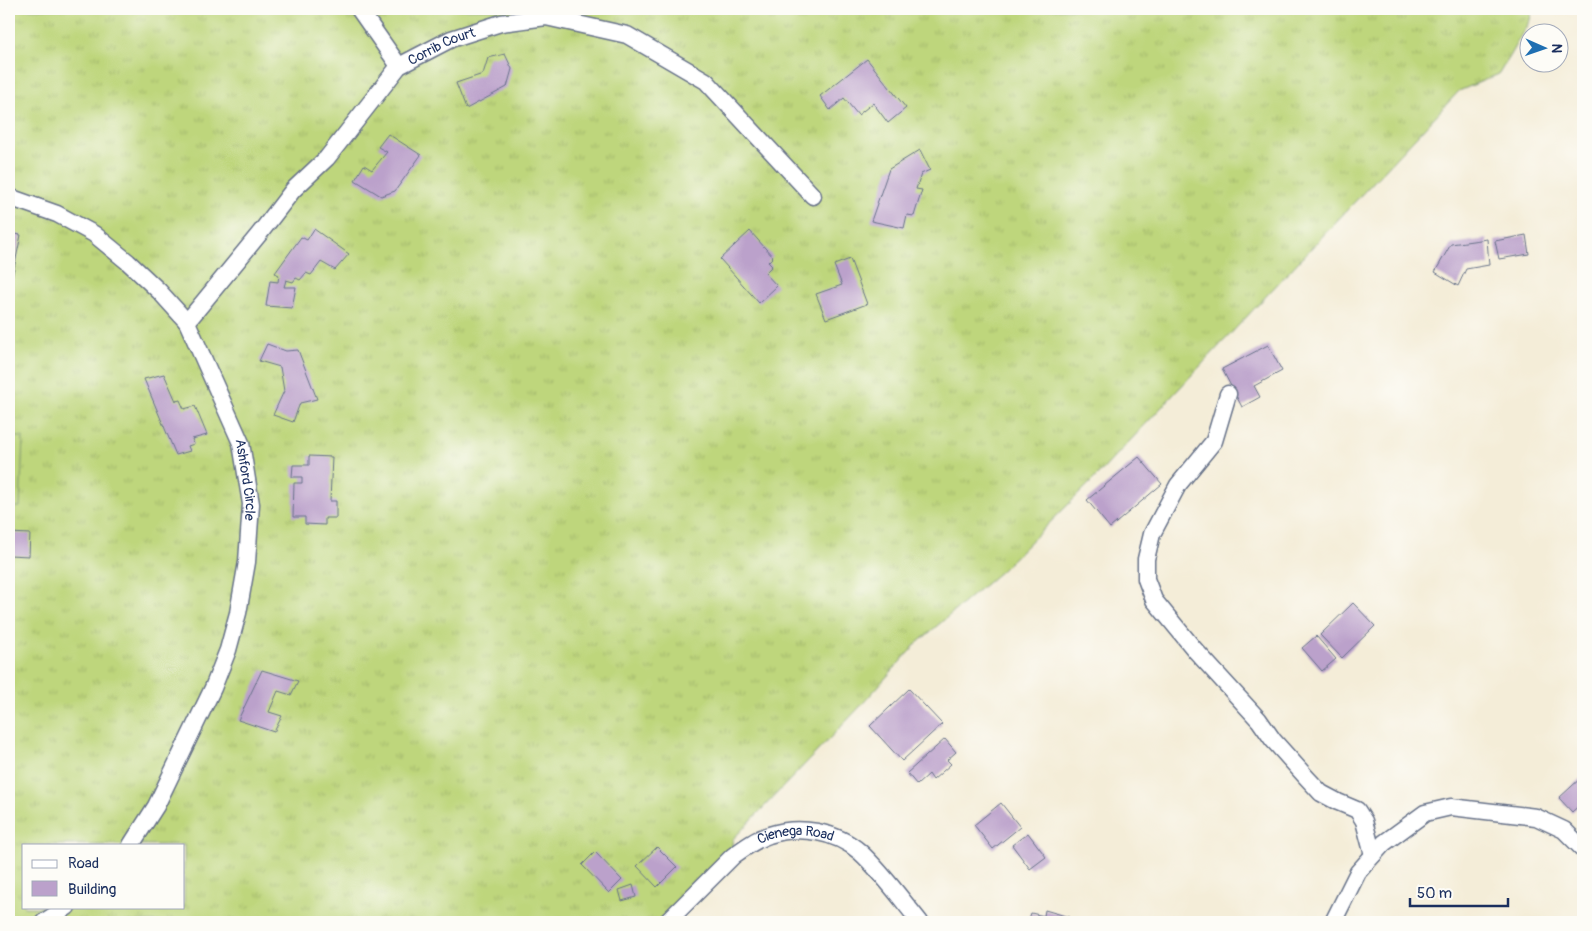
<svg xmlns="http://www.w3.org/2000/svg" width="1592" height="931" font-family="Pangolin,sans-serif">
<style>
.grass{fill:url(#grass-tufts);stroke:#6c826c;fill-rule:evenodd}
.green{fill:#bed67b;stroke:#6c826c}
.building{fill:#bba1cb}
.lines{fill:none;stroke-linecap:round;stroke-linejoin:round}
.minor-casing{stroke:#677289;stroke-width:19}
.minor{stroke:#fff;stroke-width:16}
.labels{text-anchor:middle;stroke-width:4;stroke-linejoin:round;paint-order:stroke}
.street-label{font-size:14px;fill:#1b2f5e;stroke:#fdfcf7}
</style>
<defs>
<pattern id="grass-tufts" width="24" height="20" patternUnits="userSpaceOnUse" patternTransform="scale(1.25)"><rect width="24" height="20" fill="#bed67b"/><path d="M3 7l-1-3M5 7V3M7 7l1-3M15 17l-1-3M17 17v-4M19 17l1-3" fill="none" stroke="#a3b86d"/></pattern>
</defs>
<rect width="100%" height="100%" fill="#fdfcf7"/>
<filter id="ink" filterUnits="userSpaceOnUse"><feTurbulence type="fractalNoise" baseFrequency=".02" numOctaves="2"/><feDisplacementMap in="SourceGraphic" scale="10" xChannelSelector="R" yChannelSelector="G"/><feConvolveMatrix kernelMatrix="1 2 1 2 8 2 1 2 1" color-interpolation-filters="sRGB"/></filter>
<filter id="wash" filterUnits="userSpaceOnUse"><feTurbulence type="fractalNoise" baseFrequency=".0096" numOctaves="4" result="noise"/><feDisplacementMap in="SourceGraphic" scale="20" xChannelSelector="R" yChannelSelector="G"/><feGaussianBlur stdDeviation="1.12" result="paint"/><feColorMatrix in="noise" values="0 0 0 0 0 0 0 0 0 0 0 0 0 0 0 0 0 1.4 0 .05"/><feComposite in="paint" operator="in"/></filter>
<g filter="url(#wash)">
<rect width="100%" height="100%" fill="#f4edd8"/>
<!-- grass -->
<path class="grass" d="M9,9H1532L1530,20L1499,74L1459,91L1095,478L1002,570L916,644L857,710L733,839L729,867L672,922H9ZM24,845H184V907H24Z"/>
<!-- green -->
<path class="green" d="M9,437H23L20,507H9Z"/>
<g id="blocks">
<!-- building -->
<g class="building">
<path d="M505,54L512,69L507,87L466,109L456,83L483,74L488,58Z"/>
<path d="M867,59L906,108L888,123L873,103L858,115L844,98L830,110L820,96Z"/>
<path d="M388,134L421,155L395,191L381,196L355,180L364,165L372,170L387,152L378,147Z"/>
<path d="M920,150L930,170L921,174L916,189L922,190L914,216L907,215L904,228L871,221L889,169Z"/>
<path d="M314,229L349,254L335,270L321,262L311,275L306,273L300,280L296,278L293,282L286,280L284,287H296L292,308L266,306L270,281L278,282L279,275L275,273L301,237L307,240Z"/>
<path d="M750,231L773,257L768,262L772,266L765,273L777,286L759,303L720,259Z"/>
<path d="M9,233L21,235L12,278H9Z"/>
<path d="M1526,235L1529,254L1499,259L1495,241Z"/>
<path d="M1487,239L1489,265L1466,269L1458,286L1435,272L1451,244Z"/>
<path d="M850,259L867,304L826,319L816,294L842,285L834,265Z"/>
<path d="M267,344L286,351L298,350L317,399L300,403L293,422L273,415L284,391L280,367L259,361Z"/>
<path d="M1268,345L1282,371L1254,386L1260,397L1242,407L1222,369Z"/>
<path d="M164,374L176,401L180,400L184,409L195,406L207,435L192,439L194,444L188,446L190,451L176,455L144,379Z"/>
<path d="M309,456L332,457L330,501H336V518H325V525L305,524V517H293L294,483H302V477H292L293,465H309Z"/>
<path d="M1139,457L1162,484L1110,528L1087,500Z"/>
<path d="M10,533L30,534L29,556L9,555Z"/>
<path d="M1353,603L1375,626L1342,658L1320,635Z"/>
<path d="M1316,636L1336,659L1322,671L1302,648Z"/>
<path d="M262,670L298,681L291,695L278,691L269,712L282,716L274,732L238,720Z"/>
<path d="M909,689L942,724L902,761L870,726Z"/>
<path d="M945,739L956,752L947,760L951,764L933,780L929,774L917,785L907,773Z"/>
<path d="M1583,776V802L1572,812L1559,798Z"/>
<path d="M1001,803L1020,827L993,849L974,825Z"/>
<path d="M1028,833L1046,857L1030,869L1012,845Z"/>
<path d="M657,847L677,867L657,887L637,866Z"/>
<path d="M595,852L622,880L609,893L582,865Z"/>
<path d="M633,885L636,897L622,901L619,890Z"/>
<path d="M1045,910L1069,917L1068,922H1028L1031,913L1044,916Z"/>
</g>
</g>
</g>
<g filter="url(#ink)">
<use href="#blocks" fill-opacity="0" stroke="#677289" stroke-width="1"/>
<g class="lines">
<!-- minor casing -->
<g class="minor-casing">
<g id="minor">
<path d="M359,9L399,66"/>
<path id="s1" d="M9,197L57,214L94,234L128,262L159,291L187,322L241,443L251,504L247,562L238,613L228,650L213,688L156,806L131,845"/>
<path id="s2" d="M187,322L260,233L293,190L327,158L399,66L451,39L501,23L546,17L627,35L706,81L813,196"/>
<path d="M1228,394L1214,441L1178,485L1152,534L1146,559V579L1154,600L1195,650L1259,720L1273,740L1307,778L1321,793L1338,802L1357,810L1364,821L1373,855"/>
<path d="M44,922L67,907"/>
<path id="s3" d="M667,922L733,856C744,848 756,839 769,835C799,825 836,831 860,852C882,872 901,899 920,922"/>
<path d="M1333,922L1358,872L1384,843L1425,813L1451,807L1536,817L1564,830L1583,849"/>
</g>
</g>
<!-- minor -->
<use href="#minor" class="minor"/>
</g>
</g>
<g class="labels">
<!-- street labels -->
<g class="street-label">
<text dy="5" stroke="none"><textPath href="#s2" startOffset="380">Corrib Court</textPath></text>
<text dy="5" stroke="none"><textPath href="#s1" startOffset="391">Ashford Circle</textPath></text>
<text dy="5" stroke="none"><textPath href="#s3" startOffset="162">Cienega Road</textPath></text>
</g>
</g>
<!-- margin -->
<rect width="1592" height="931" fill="none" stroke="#fdfcf7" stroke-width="30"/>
<!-- legend -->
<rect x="22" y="844" width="162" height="65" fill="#fdfcf7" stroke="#a3aaba"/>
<rect x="32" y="860" width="25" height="8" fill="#ffffff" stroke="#a3aaba"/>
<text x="68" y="868" font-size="15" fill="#1b2f5e">Road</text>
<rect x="32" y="881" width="25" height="15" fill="#bba1cb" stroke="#a3aaba"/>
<text x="68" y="894" font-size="15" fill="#1b2f5e">Building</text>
<!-- north arrow -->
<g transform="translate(1544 48) rotate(92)"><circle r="24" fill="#fdfcf7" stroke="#a3aaba"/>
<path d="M0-4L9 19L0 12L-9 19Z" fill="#1f6fb2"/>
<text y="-8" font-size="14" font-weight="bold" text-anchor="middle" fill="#1b2f5e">N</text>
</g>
<!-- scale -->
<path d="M1410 898v8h98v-8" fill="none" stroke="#1b2f5e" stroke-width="2.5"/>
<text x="1417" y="898" font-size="15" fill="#1b2f5e" stroke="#fdfcf7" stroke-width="4" paint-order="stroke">50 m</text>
</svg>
